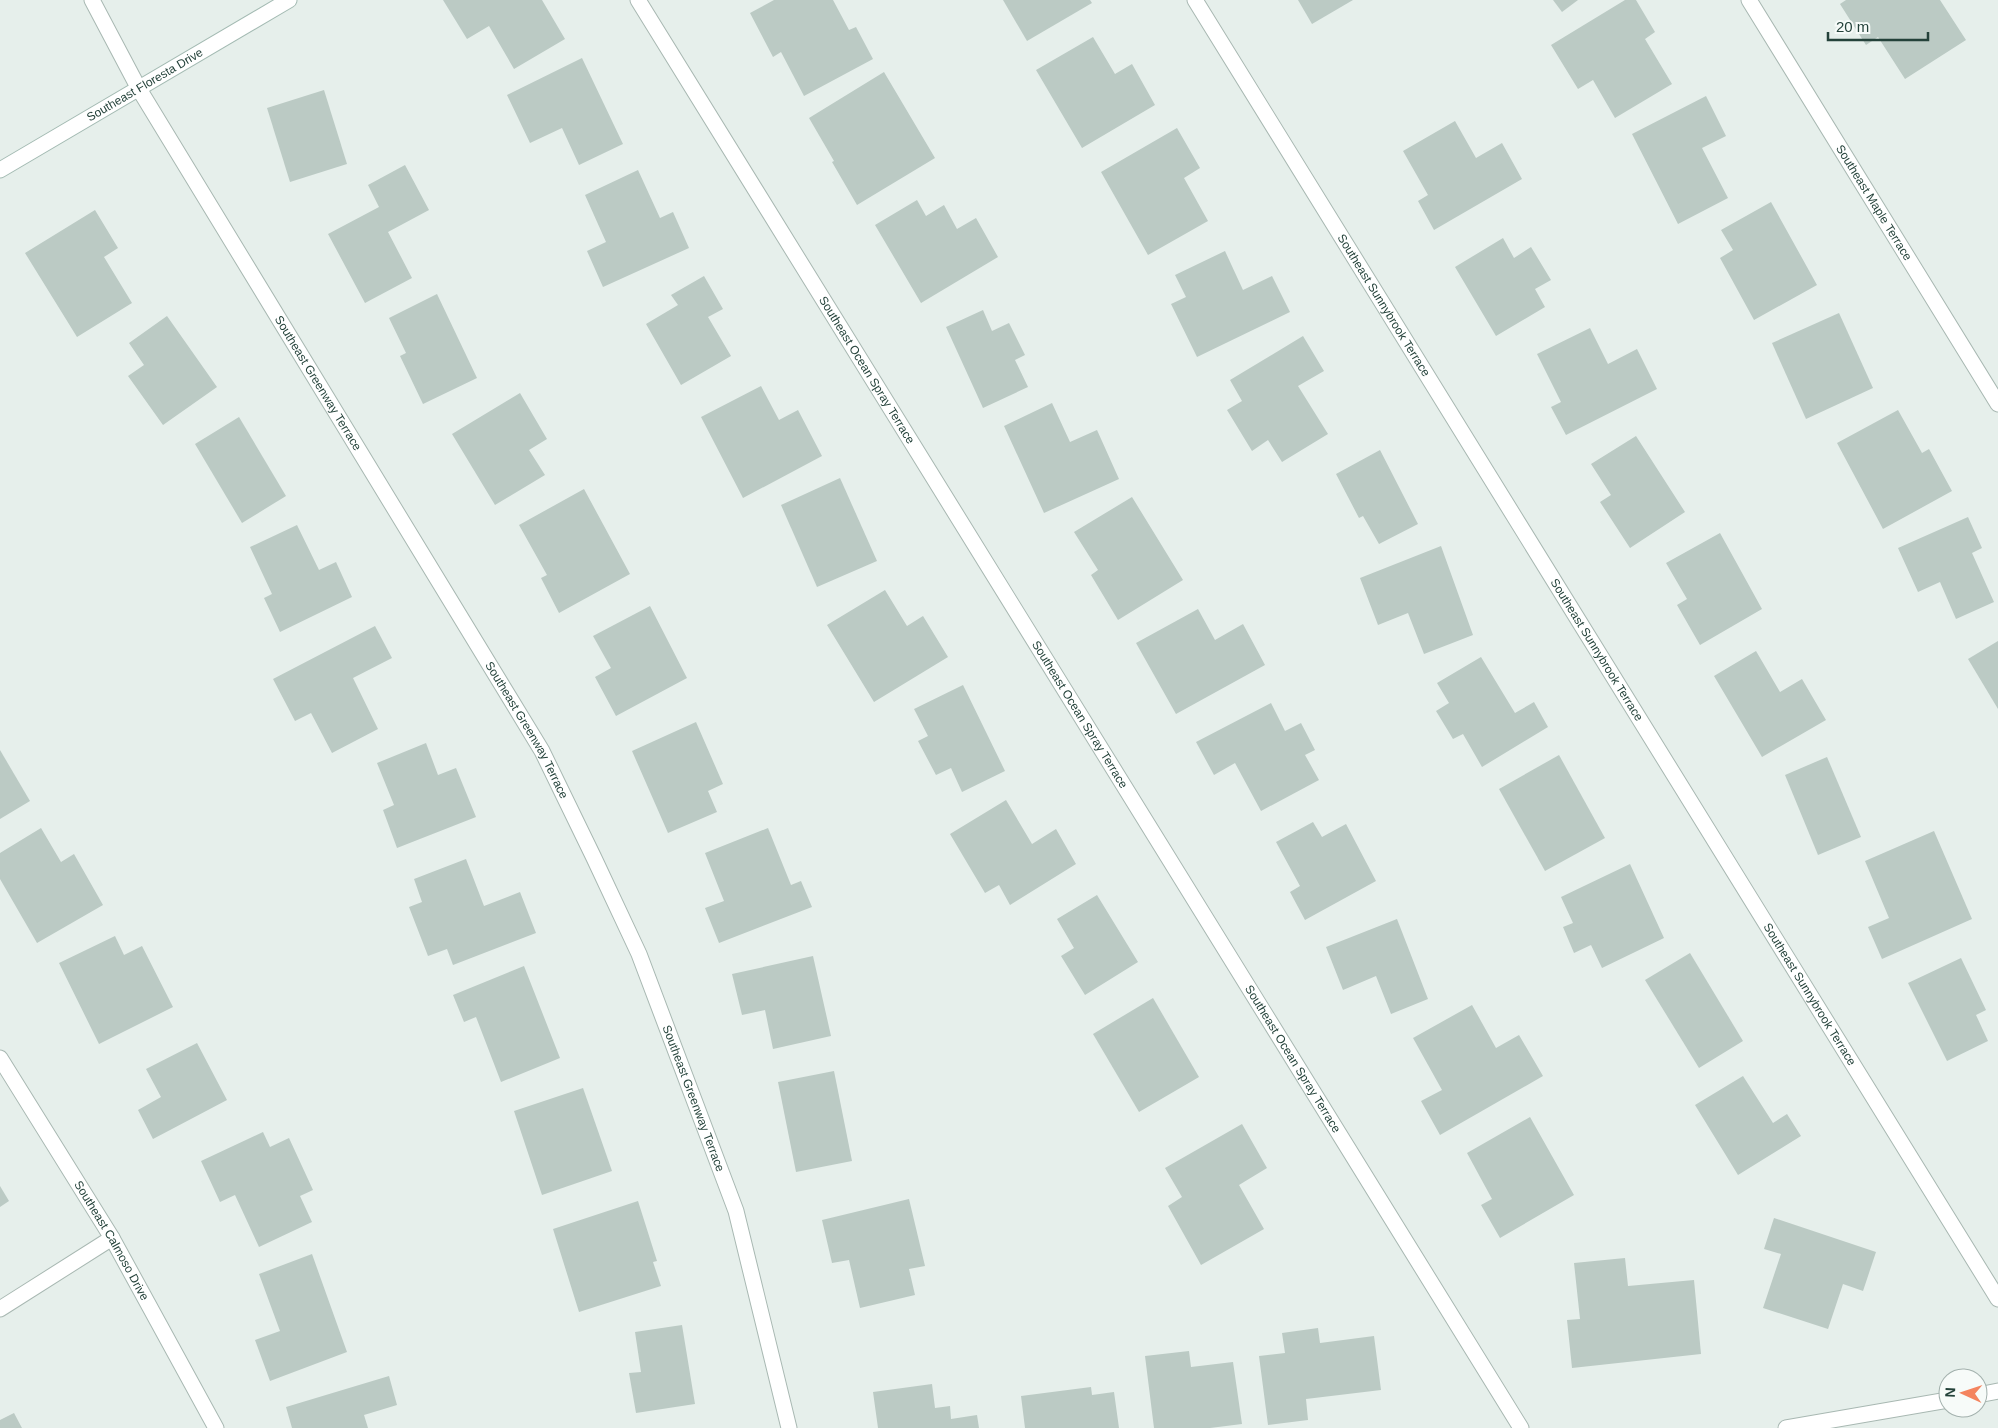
<svg xmlns="http://www.w3.org/2000/svg" width="1998" height="1428" font-family="Helvetica,sans-serif">
<style>
.building{fill:#bbcac4}
.lines{fill:none;stroke-linecap:round;stroke-linejoin:round}
.street-casing{stroke:#a8b8b2;stroke-width:17}
.secondary-casing{stroke:#a4bbb3;stroke-width:17}
.street{stroke:#fff;stroke-width:15}
.secondary{stroke:#fff;stroke-width:15}
.labels{text-anchor:middle;stroke-width:4;stroke-linejoin:round;paint-order:stroke}
.street-label{font-size:12px;fill:#24423a;stroke:#f7fbf9}
</style>
<rect width="100%" height="100%" fill="#e6efeb"/>
<!-- building -->
<g class="building">
<path d="M443,0H542L565,39L514,69L489,26L467,39Z"/>
<path d="M774,0H833L849,30L856,27L873,59L804,96L781,52L773,57L750,13Z"/>
<path d="M1003,0H1090L1092,3L1027,41Z"/>
<path d="M1298,0H1353L1312,24Z"/>
<path d="M1553,0H1578L1562,12Z"/>
<path d="M1625,0H1636L1655,32L1645,39L1672,84L1615,118L1593,80L1578,89L1551,45Z"/>
<path d="M1846,0H1940L1966,40L1905,79L1878,37L1866,45L1840,4Z"/>
<path d="M1093,37L1115,74L1132,64L1155,105L1082,148L1036,70Z"/>
<path d="M582,58L623,144L579,165L562,128L530,143L507,95Z"/>
<path d="M884,72L935,158L857,205L832,162L834,161L809,118Z"/>
<path d="M324,90L347,164L290,182L267,108Z"/>
<path d="M1706,96L1726,136L1702,148L1728,198L1678,224L1632,134Z"/>
<path d="M1455,121L1476,158L1502,143L1522,179L1434,230L1418,201L1428,195L1403,151Z"/>
<path d="M1177,128L1200,168L1184,178L1208,221L1148,255L1101,172Z"/>
<path d="M405,165L429,210L388,232L412,278L365,303L328,234L379,207L368,185Z"/>
<path d="M638,170L660,218L673,212L689,248L603,287L587,251L606,242L585,195Z"/>
<path d="M917,200L926,216L944,205L957,229L976,218L998,257L921,303L875,225Z"/>
<path d="M1771,202L1817,285L1754,320L1720,258L1733,250L1721,230Z"/>
<path d="M95,210L118,248L104,257L132,303L77,337L25,253Z"/>
<path d="M1503,238L1514,258L1531,247L1551,280L1535,289L1545,307L1496,336L1455,267Z"/>
<path d="M1225,251L1243,290L1272,276L1290,312L1197,357L1171,304L1186,297L1175,275Z"/>
<path d="M704,276L723,309L708,317L731,356L681,385L646,324L678,305L671,295Z"/>
<path d="M437,294L477,378L423,404L400,356L406,353L389,318Z"/>
<path d="M983,310L992,331L1009,323L1025,355L1015,360L1028,387L983,408L946,327Z"/>
<path d="M1839,313L1873,388L1806,419L1772,343Z"/>
<path d="M167,316L217,387L163,425L128,376L144,365L129,343Z"/>
<path d="M1590,328L1608,364L1637,349L1657,389L1566,435L1551,407L1561,402L1537,354Z"/>
<path d="M1303,336L1324,371L1298,386L1328,434L1282,462L1268,440L1252,451L1227,410L1242,401L1230,380Z"/>
<path d="M761,386L779,420L798,410L822,456L743,498L701,417Z"/>
<path d="M520,393L547,439L529,450L545,475L495,505L452,434Z"/>
<path d="M1052,403L1070,442L1097,430L1119,479L1044,513L1004,426Z"/>
<path d="M1898,410L1922,453L1929,449L1952,491L1883,529L1837,443Z"/>
<path d="M239,417L286,496L242,523L195,444Z"/>
<path d="M1636,436L1685,512L1630,548L1600,502L1611,495L1591,464Z"/>
<path d="M1380,450L1418,524L1379,544L1363,516L1359,518L1336,474Z"/>
<path d="M840,478L877,561L817,587L781,505Z"/>
<path d="M584,489L630,574L559,613L541,578L547,575L519,525Z"/>
<path d="M1132,497L1183,580L1118,620L1091,575L1098,570L1074,532Z"/>
<path d="M1968,517L1982,548L1972,553L1994,602L1956,619L1940,582L1918,592L1898,548Z"/>
<path d="M297,525L319,570L336,562L352,597L280,632L264,598L272,594L250,547Z"/>
<path d="M1720,533L1762,609L1700,645L1677,605L1687,599L1666,563Z"/>
<path d="M1441,546L1473,635L1424,654L1408,613L1378,625L1360,578Z"/>
<path d="M885,590L907,626L923,616L948,657L874,702L827,625Z"/>
<path d="M650,606L687,678L616,716L595,677L611,668L593,636Z"/>
<path d="M1198,609L1215,640L1243,624L1265,665L1176,714L1136,643Z"/>
<path d="M375,626L392,658L353,678L378,729L332,753L311,713L295,721L273,679Z"/>
<path d="M1998,641V709L1968,659Z"/>
<path d="M1756,651L1780,692L1802,679L1826,720L1762,757L1714,676Z"/>
<path d="M1481,657L1515,713L1534,702L1548,727L1482,767L1463,734L1453,739L1436,711L1449,703L1437,683Z"/>
<path d="M963,685L1005,771L962,792L951,768L936,775L918,741L928,736L914,709Z"/>
<path d="M1271,703L1285,731L1301,723L1315,750L1305,755L1319,780L1261,811L1235,763L1214,775L1196,742Z"/>
<path d="M696,722L723,784L708,791L717,812L668,833L632,751Z"/>
<path d="M426,743L438,775L456,768L476,817L397,848L383,810L394,805L377,763Z"/>
<path d="M0,750L30,801L0,819Z"/>
<path d="M1559,755L1605,838L1545,871L1499,789Z"/>
<path d="M1827,757L1861,837L1818,855L1785,775Z"/>
<path d="M1006,800L1032,844L1056,829L1076,864L1010,905L999,885L985,893L950,834Z"/>
<path d="M1313,822L1322,837L1346,824L1376,881L1305,920L1290,892L1300,886L1276,842Z"/>
<path d="M41,828L61,862L74,854L103,905L37,943L0,879V853Z"/>
<path d="M768,828L791,885L801,881L812,907L719,943L705,908L724,901L705,853Z"/>
<path d="M1934,831L1972,919L1882,959L1868,927L1889,918L1865,861Z"/>
<path d="M466,859L484,906L520,892L536,933L453,965L447,949L428,956L409,907L422,902L414,879Z"/>
<path d="M1630,864L1664,938L1602,968L1591,945L1574,953L1563,927L1573,923L1561,897Z"/>
<path d="M1097,895L1138,962L1085,995L1061,956L1074,948L1057,919Z"/>
<path d="M1397,919L1428,999L1391,1014L1376,976L1343,990L1326,947Z"/>
<path d="M115,936L124,955L142,946L173,1007L99,1044L59,963Z"/>
<path d="M1690,953L1743,1041L1699,1068L1645,980Z"/>
<path d="M813,956L831,1036L773,1049L765,1010L742,1015L732,974Z"/>
<path d="M1961,958L1986,1010L1976,1015L1988,1041L1947,1061L1908,983Z"/>
<path d="M524,966L560,1058L501,1082L476,1017L464,1022L453,995Z"/>
<path d="M1153,998L1199,1077L1139,1112L1093,1034Z"/>
<path d="M1472,1005L1496,1048L1519,1035L1543,1076L1440,1135L1421,1101L1442,1090L1413,1038Z"/>
<path d="M197,1043L227,1100L153,1139L138,1110L161,1097L146,1069Z"/>
<path d="M834,1071L852,1161L796,1172L778,1082Z"/>
<path d="M1743,1076L1773,1123L1787,1114L1801,1136L1738,1175L1695,1105Z"/>
<path d="M583,1088L612,1171L542,1195L514,1111Z"/>
<path d="M1530,1117L1574,1195L1500,1238L1481,1205L1492,1199L1467,1153Z"/>
<path d="M1242,1124L1267,1168L1239,1185L1264,1229L1201,1265L1168,1206L1182,1197L1165,1168Z"/>
<path d="M263,1132L270,1147L289,1138L313,1190L300,1196L312,1222L259,1247L235,1195L220,1202L201,1161Z"/>
<path d="M0,1186L9,1201L0,1207Z"/>
<path d="M909,1199L925,1266L909,1269L915,1295L860,1308L849,1260L832,1263L822,1220Z"/>
<path d="M638,1201L657,1261L653,1262L661,1286L579,1312L553,1229Z"/>
<path d="M1774,1218L1876,1252L1863,1291L1843,1284L1828,1329L1763,1308L1781,1254L1764,1249Z"/>
<path d="M312,1254L347,1352L270,1381L255,1340L280,1331L259,1274Z"/>
<path d="M1625,1258L1628,1286L1694,1280L1701,1354L1572,1368L1567,1320L1580,1319L1574,1263Z"/>
<path d="M682,1325L695,1404L636,1413L629,1373L641,1372L635,1332Z"/>
<path d="M1318,1328L1320,1343L1374,1336L1381,1390L1306,1399L1308,1420L1268,1425L1259,1356L1285,1353L1282,1333Z"/>
<path d="M1189,1351L1191,1367L1233,1362L1242,1424L1210,1428H1154L1145,1356Z"/>
<path d="M389,1376L397,1405L364,1415L368,1428H292L286,1407Z"/>
<path d="M932,1384L935,1408L950,1406L951,1419L977,1415L979,1428H878L873,1392Z"/>
<path d="M1091,1387L1092,1395L1114,1392L1119,1428H1025L1021,1396Z"/>
<path d="M14,1413L22,1428H0V1420Z"/>
</g>
<g class="lines">
<!-- street casing -->
<g class="street-casing">
<g id="street">
<path id="s1" d="M92,0L139,89L542,751L594,858L639,954L736,1211L789,1428"/>
<path id="s2" d="M638,0L1521,1428"/>
<path id="s3" d="M1195,0L1998,1299"/>
<path id="s4" d="M1749,0L1998,404"/>
<path id="s5" d="M0,1058L112,1238L216,1428"/>
<path d="M0,1309L112,1238"/>
<path d="M1978,1395L1998,1391"/>
<path d="M1786,1428L1948,1400"/>
</g>
</g>
<!-- secondary casing -->
<g class="secondary-casing">
<g id="secondary">
<path id="s6" d="M0,170L289,0"/>
</g>
</g>
<!-- street -->
<use href="#street" class="street"/>
<!-- secondary -->
<use href="#secondary" class="secondary"/>
</g>
<g class="labels">
<!-- street labels -->
<g class="street-label">
<text dy="4" stroke="none"><textPath href="#s6" startOffset="168">Southeast Floresta Drive</textPath></text>
<text dy="4" stroke="none"><textPath href="#s4" startOffset="238">Southeast Maple Terrace</textPath></text>
<text dy="4" stroke="none"><textPath href="#s3" startOffset="359">Southeast Sunnybrook Terrace</textPath></text>
<text dy="4" stroke="none"><textPath href="#s2" startOffset="435">Southeast Ocean Spray Terrace</textPath></text>
<text dy="4" stroke="none"><textPath href="#s1" startOffset="445">Southeast Greenway Terrace</textPath></text>
<text dy="4" stroke="none"><textPath href="#s3" startOffset="764">Southeast Sunnybrook Terrace</textPath></text>
<text dy="4" stroke="none"><textPath href="#s2" startOffset="840">Southeast Ocean Spray Terrace</textPath></text>
<text dy="4" stroke="none"><textPath href="#s1" startOffset="850">Southeast Greenway Terrace</textPath></text>
<text dy="4" stroke="none"><textPath href="#s3" startOffset="1169">Southeast Sunnybrook Terrace</textPath></text>
<text dy="4" stroke="none"><textPath href="#s2" startOffset="1245">Southeast Ocean Spray Terrace</textPath></text>
<text dy="4" stroke="none"><textPath href="#s1" startOffset="1255">Southeast Greenway Terrace</textPath></text>
<text dy="4" stroke="none"><textPath href="#s5" startOffset="214">Southeast Calmoso Drive</textPath></text>
</g>
</g>
<!-- north arrow -->
<g transform="translate(1963 1393) rotate(273)"><circle r="24" fill="#f7fbf9" stroke="#a3b1ad"/>
<path d="M0-4L9 19L0 12L-9 19Z" fill="#f4845f"/>
<text y="-8" font-size="14" font-weight="bold" text-anchor="middle" fill="#24423a">N</text>
</g>
<!-- scale -->
<path d="M1828 32v8h100v-8" fill="none" stroke="#24423a" stroke-width="2.5"/>
<text x="1836" y="32" font-size="15" fill="#24423a" stroke="#f7fbf9" stroke-width="4" paint-order="stroke">20 m</text>
</svg>
